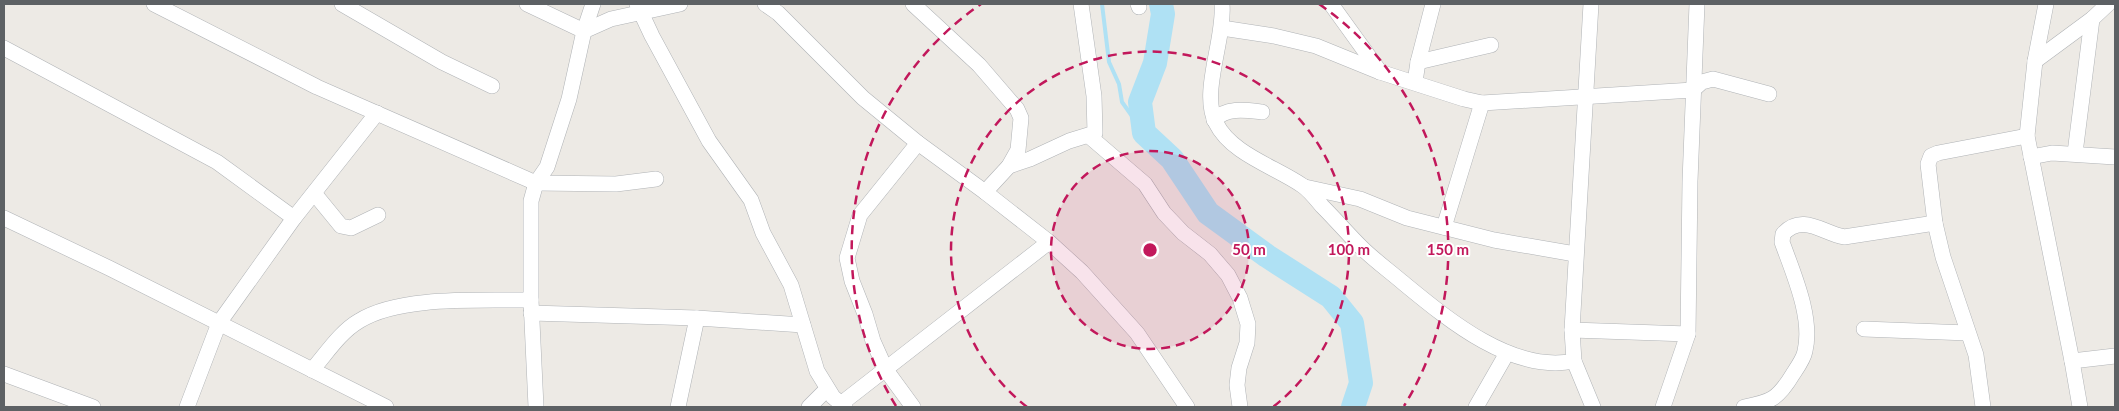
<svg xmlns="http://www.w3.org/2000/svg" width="2119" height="411" font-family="Lato,sans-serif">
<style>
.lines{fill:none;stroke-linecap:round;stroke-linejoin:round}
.stream{stroke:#afe1f4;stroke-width:4}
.river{stroke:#afe1f4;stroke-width:24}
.minor-casing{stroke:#b0b3b6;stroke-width:16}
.minor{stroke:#fff;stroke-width:15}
.ring{fill:none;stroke:#c2185b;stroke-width:2.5;stroke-dasharray:9 6}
.centre{fill:#c2185b;stroke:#fff;stroke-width:2.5}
.ring-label{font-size:15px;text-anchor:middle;font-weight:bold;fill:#c2185b;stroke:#fff;stroke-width:4;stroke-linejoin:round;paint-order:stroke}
</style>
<rect width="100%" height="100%" fill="#edeae5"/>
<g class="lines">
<!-- stream -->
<path class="stream" d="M1102,4L1109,62L1119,84L1122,102L1144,133"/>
<!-- river -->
<path class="river" d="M1161,4L1163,14L1155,63L1140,102L1144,133L1172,159L1208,213L1267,256L1331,297L1352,323L1361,383L1353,407"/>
<!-- minor casing -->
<g class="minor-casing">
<g id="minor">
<path d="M154,4L317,87L536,183L616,184L656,179"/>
<path d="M342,4L442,62L492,86"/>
<path d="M527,4L584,31L611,19L680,4"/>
<path d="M637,4L652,36L709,141L751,200L763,233L791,285L817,371L833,397L845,407"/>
<path d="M765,4L778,13L863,98L918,143L985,192L1049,242L1082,272L1137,333L1187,407"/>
<path d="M913,4L979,65L1017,109L1021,118L1018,150L1009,166L985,192"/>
<path d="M1138,4L1139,7"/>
<path d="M1222,4C1225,39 1200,93 1216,123C1231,154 1276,167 1303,186C1310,191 1316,199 1322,206C1335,219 1347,233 1361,247C1373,259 1388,270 1401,281C1446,318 1512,374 1574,361"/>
<path d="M1331,4L1380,72"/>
<path d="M1591,4L1572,330L1574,361L1593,407"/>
<path d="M2046,4L2035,61L2027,136L2072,361L2080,407"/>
<path d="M1222,28L1274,36L1316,46L1380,72L1464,99L1482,103L1444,227"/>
<path d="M4,48L217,162L294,218"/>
<path d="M2035,61L2092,19L2108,4"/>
<path d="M1418,62L1491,45"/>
<path d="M1415,82L1418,62L1433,4"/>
<path d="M1482,103L1693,90L1702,82L1713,79L1769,94"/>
<path d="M1214,120C1227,107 1245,110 1262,112"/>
<path d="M1089,136L1145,184L1164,213L1183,233L1210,254L1228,275L1240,298L1248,324L1247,343L1239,368L1237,385L1240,407"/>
<path d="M2075,153L2092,19"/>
<path d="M2031,157L2052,153L2115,157"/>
<path d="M1009,166L1030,159L1069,141L1095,133L1094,96L1081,4"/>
<path d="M1305,187L1360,199L1407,218L1494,240L1575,254"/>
<path d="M314,193L341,226L351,228L378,215"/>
<path d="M4,218L109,268L386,407"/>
<path d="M531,313L697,318L803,325"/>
<path d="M1864,329L1968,333"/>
<path d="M1572,330L1688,334L1690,181L1697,4"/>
<path d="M2072,361L2115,356"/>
<path d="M312,370C326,354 340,332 359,321C400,295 483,301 531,300"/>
<path d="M4,374L93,407"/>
<path d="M842,403L1049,242"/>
<path d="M187,407L219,323L294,218L377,113"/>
<path d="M536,407L531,300V201L536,183L547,167L569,99L584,31L593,4"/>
<path d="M678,407L697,318"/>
<path d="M809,407L827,389"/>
<path d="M913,407L886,370L873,341L865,314L852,281L847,258L860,215L918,143"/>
<path d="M1476,407L1507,353"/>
<path d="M1663,407L1688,334"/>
<path d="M1744,407C1771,402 1778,399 1793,374C1797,368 1804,358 1805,351C1813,317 1793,273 1782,242L1783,234C1802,213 1823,233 1844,237L1935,223"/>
<path d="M1983,407L1976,355L1943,257L1935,223L1928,164L1931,156L1938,153L2027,136"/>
</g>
</g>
<!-- minor -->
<use href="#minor" class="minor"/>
</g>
<!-- distance rings -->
<circle cx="1150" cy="250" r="99" fill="#c2185b" fill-opacity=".12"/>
<g class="ring">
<circle cx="1150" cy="250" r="99"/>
<path d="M1027 407A199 199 0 1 1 1273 407"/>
<path d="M896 406A298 298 0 0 1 981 4M1319 4A298 298 0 0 1 1404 406"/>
</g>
<circle cx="1150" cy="250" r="8" class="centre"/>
<g class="ring-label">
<text x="1249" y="255">50 m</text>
<text x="1349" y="255">100 m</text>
<text x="1448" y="255">150 m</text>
</g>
<!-- border -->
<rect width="2119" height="411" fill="none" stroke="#5d6164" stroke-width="10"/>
</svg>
